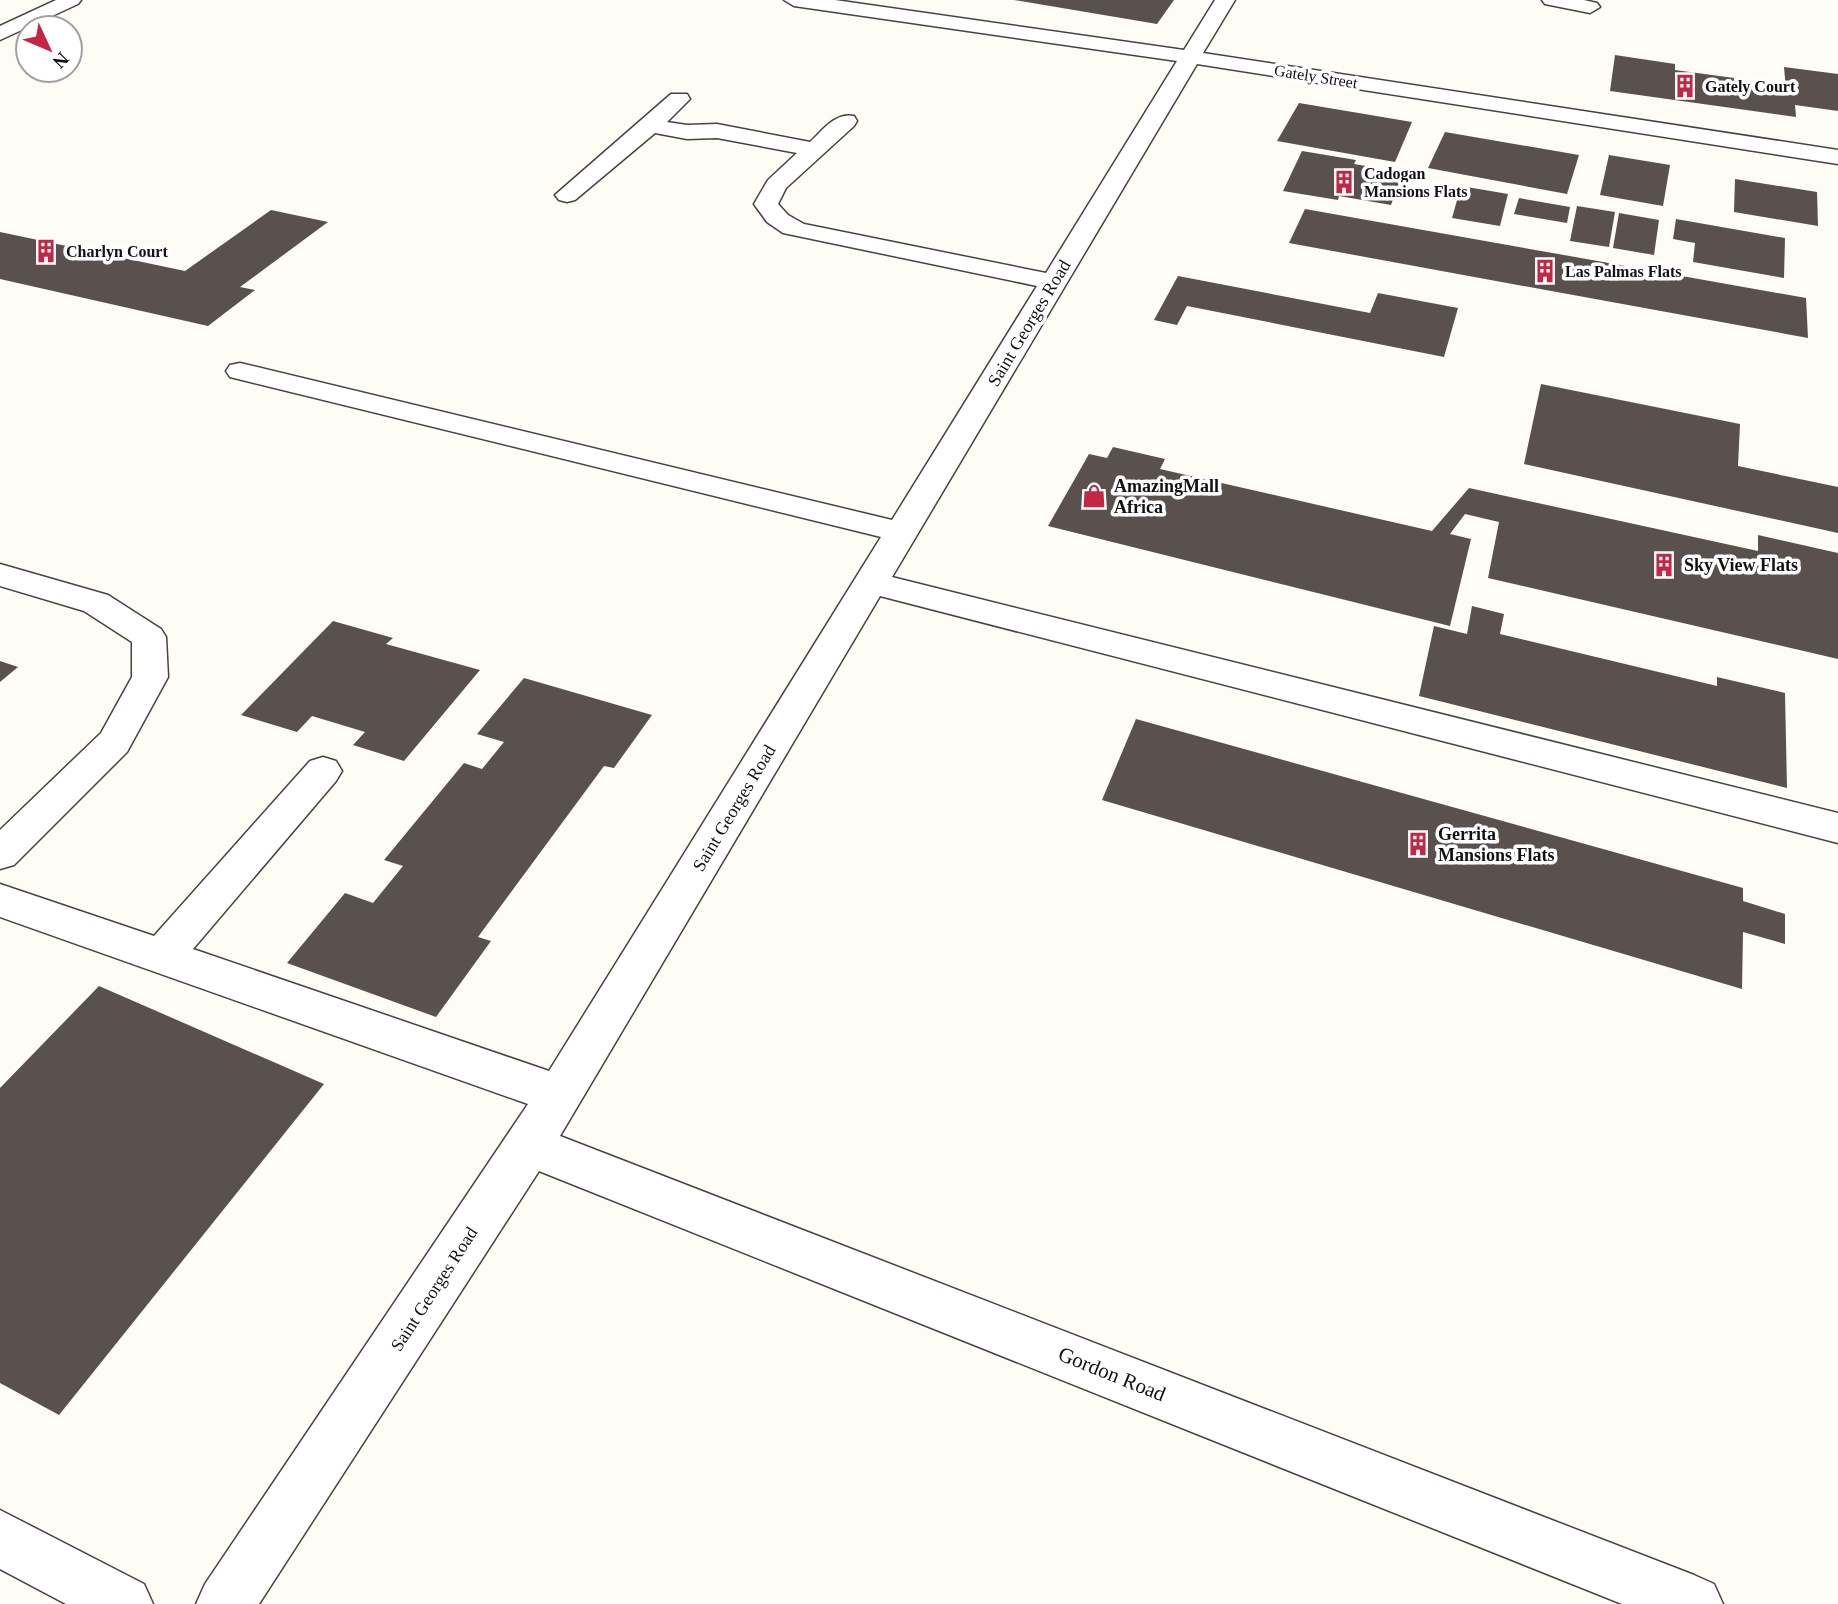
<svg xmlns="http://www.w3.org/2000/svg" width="1838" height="1604" font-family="Georgia,serif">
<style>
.building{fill:#5a504d}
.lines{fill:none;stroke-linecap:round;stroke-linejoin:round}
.minor-casing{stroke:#444;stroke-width:3}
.minor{fill:#fff;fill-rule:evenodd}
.labels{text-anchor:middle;stroke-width:7;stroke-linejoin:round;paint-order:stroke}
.far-street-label{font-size:16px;fill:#111;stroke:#fff}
.far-poi-label{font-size:16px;font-weight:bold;fill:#111;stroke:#fff;text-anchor:start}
.street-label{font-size:18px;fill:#111;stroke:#fff}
.poi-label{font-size:18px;font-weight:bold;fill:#111;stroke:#fff;text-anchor:start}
.near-street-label{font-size:21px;fill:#111;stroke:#fff}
</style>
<rect width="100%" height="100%" fill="#fffbf5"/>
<!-- building -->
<g class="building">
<path d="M1014,0H1174L1157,24Z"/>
<path d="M1615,55L1675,64V70L1734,78V83L1786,90L1784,67L1838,74V111L1795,105L1796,117L1610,91Z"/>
<path d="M1299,103L1412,122L1395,162L1277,141Z"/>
<path d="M1445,132L1579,155L1567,194L1428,168Z"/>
<path d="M1302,151L1356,160L1354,164L1403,172L1391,205L1339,196L1338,200L1283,191Z"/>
<path d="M1609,155L1670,165L1663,206L1600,195Z"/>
<path d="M1735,179L1817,192L1818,226L1734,212Z"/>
<path d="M1461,186L1508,194L1500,226L1452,218Z"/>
<path d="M1519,198L1570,207L1567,223L1514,214Z"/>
<path d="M1577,206L1615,212L1609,247L1570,241Z"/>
<path d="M1305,209L1806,298L1808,338L1289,243Z"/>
<path d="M271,210L328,222L240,287L255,290L208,326L0,279V232L185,271Z"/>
<path d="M1619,213L1659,220L1654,255L1613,248Z"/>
<path d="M1676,219L1785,238L1784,278L1693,262L1695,243L1673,239Z"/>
<path d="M1178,276L1370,313L1378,293L1458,308L1444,357L1187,306L1177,325L1154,320Z"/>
<path d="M1541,384L1740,424L1738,466L1838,487V533L1524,464Z"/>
<path d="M1113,447L1165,459L1160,469L1432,531L1469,488L1758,551V535L1838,553V659L1488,578L1499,522L1465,514L1450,534L1471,539L1450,626L1048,526L1089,454L1107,458Z"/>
<path d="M1472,606L1504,614L1500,634L1717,686V677L1785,693L1787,788L1419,696L1434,626L1467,634Z"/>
<path d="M333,621L393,638L386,644L480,670L404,761L353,745L365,732L312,716L297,732L241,715Z"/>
<path d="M0,661L18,667L0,682Z"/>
<path d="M524,678L652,715L614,768L604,766L478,937L491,941L436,1017L287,963L345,893L373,903L403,866L384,860L464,763L482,769L504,742L477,734Z"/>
<path d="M1136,719L1743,888V901L1785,914V944L1743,932L1742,989L1102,800Z"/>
<path d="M99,986L324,1084L59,1415L0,1383V1088Z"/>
</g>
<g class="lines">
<!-- minor casing -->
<g class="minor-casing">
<g id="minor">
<path d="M56,0H81L78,4L0,40V26Z"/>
<path d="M784,0H835L1184,50L1215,0H1235L1203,53L1838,150V164L1197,64L892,577L1838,813V843L880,596L560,1136L1694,1575L1714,1584L1723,1604H1622L539,1171L259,1604H196L205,1584L528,1104L0,917V884L154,936L310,761L323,757L336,761L342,771L336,781L193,949L549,1071L881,537L230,377L226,371L230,365L240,363L892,520L1037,286L783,233L767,222L754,204L768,180L797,153L717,138L687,139L655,133L575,200L567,202L559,200L555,195L671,94H687L690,99L667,122L687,125L717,124L810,142C822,131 835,112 854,116L857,121L854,126L786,188L778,204L788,215L804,224L1046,273L1177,61L794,6Z"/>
<path d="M1542,0H1584L1597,3L1600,7L1590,13L1545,4Z"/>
<path d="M0,564L108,595L161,629L166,637L168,677L127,752L14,865L0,869V830L101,733L132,677V642L84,611L0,586Z"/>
<path d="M0,1510L144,1584L153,1604H66L0,1569Z"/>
</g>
</g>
<!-- minor -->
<use href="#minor" class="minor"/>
</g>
<!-- icons -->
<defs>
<g id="building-bare" transform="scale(1.89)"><path d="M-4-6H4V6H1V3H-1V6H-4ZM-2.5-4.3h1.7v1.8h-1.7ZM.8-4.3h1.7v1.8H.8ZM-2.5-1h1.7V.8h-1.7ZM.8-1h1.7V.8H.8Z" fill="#c32746" stroke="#fff" stroke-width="2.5" paint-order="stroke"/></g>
<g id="shop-bare" transform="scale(1.89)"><path d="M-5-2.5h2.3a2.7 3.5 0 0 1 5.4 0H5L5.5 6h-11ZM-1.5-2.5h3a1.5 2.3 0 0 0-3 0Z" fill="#c32746" stroke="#fff" stroke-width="2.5" paint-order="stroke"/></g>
</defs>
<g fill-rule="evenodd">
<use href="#building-bare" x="1685" y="86"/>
<use href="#building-bare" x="1344" y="182"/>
<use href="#building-bare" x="46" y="251"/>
<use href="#building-bare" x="1545" y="271"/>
<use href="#shop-bare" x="1094" y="496"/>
<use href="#building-bare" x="1664" y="565"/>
<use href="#building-bare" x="1418" y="844"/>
</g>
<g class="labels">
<!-- far-street labels -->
<g class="far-street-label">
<text transform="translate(1316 76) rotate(9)" y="6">Gately Street</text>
</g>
<!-- far-poi labels -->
<g class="far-poi-label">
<text x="1705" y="92">Gately Court</text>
<text x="1364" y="179">Cadogan<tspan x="1364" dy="18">Mansions Flats</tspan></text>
<text x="66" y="257">Charlyn Court</text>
<text x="1565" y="277">Las Palmas Flats</text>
</g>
<!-- street labels -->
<g class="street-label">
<text transform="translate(1029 323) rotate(-59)" y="6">Saint Georges Road</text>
<text transform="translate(734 808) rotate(-59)" y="6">Saint Georges Road</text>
<text transform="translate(434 1289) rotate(-57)" y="6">Saint Georges Road</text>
</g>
<!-- poi labels -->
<g class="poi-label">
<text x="1114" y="492">AmazingMall<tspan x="1114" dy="21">Africa</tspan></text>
<text x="1684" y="571">Sky View Flats</text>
<text x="1438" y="840">Gerrita<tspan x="1438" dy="21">Mansions Flats</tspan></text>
</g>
<!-- near-street labels -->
<g class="near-street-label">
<text transform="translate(1112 1374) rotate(22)" y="7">Gordon Road</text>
</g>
</g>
<!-- north arrow -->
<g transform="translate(49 49) rotate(134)"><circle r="33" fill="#ffffff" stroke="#a0a0a0" stroke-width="2"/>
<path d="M0-5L12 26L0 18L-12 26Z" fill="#c32746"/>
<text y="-10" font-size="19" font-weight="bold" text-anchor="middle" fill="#111111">N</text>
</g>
</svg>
